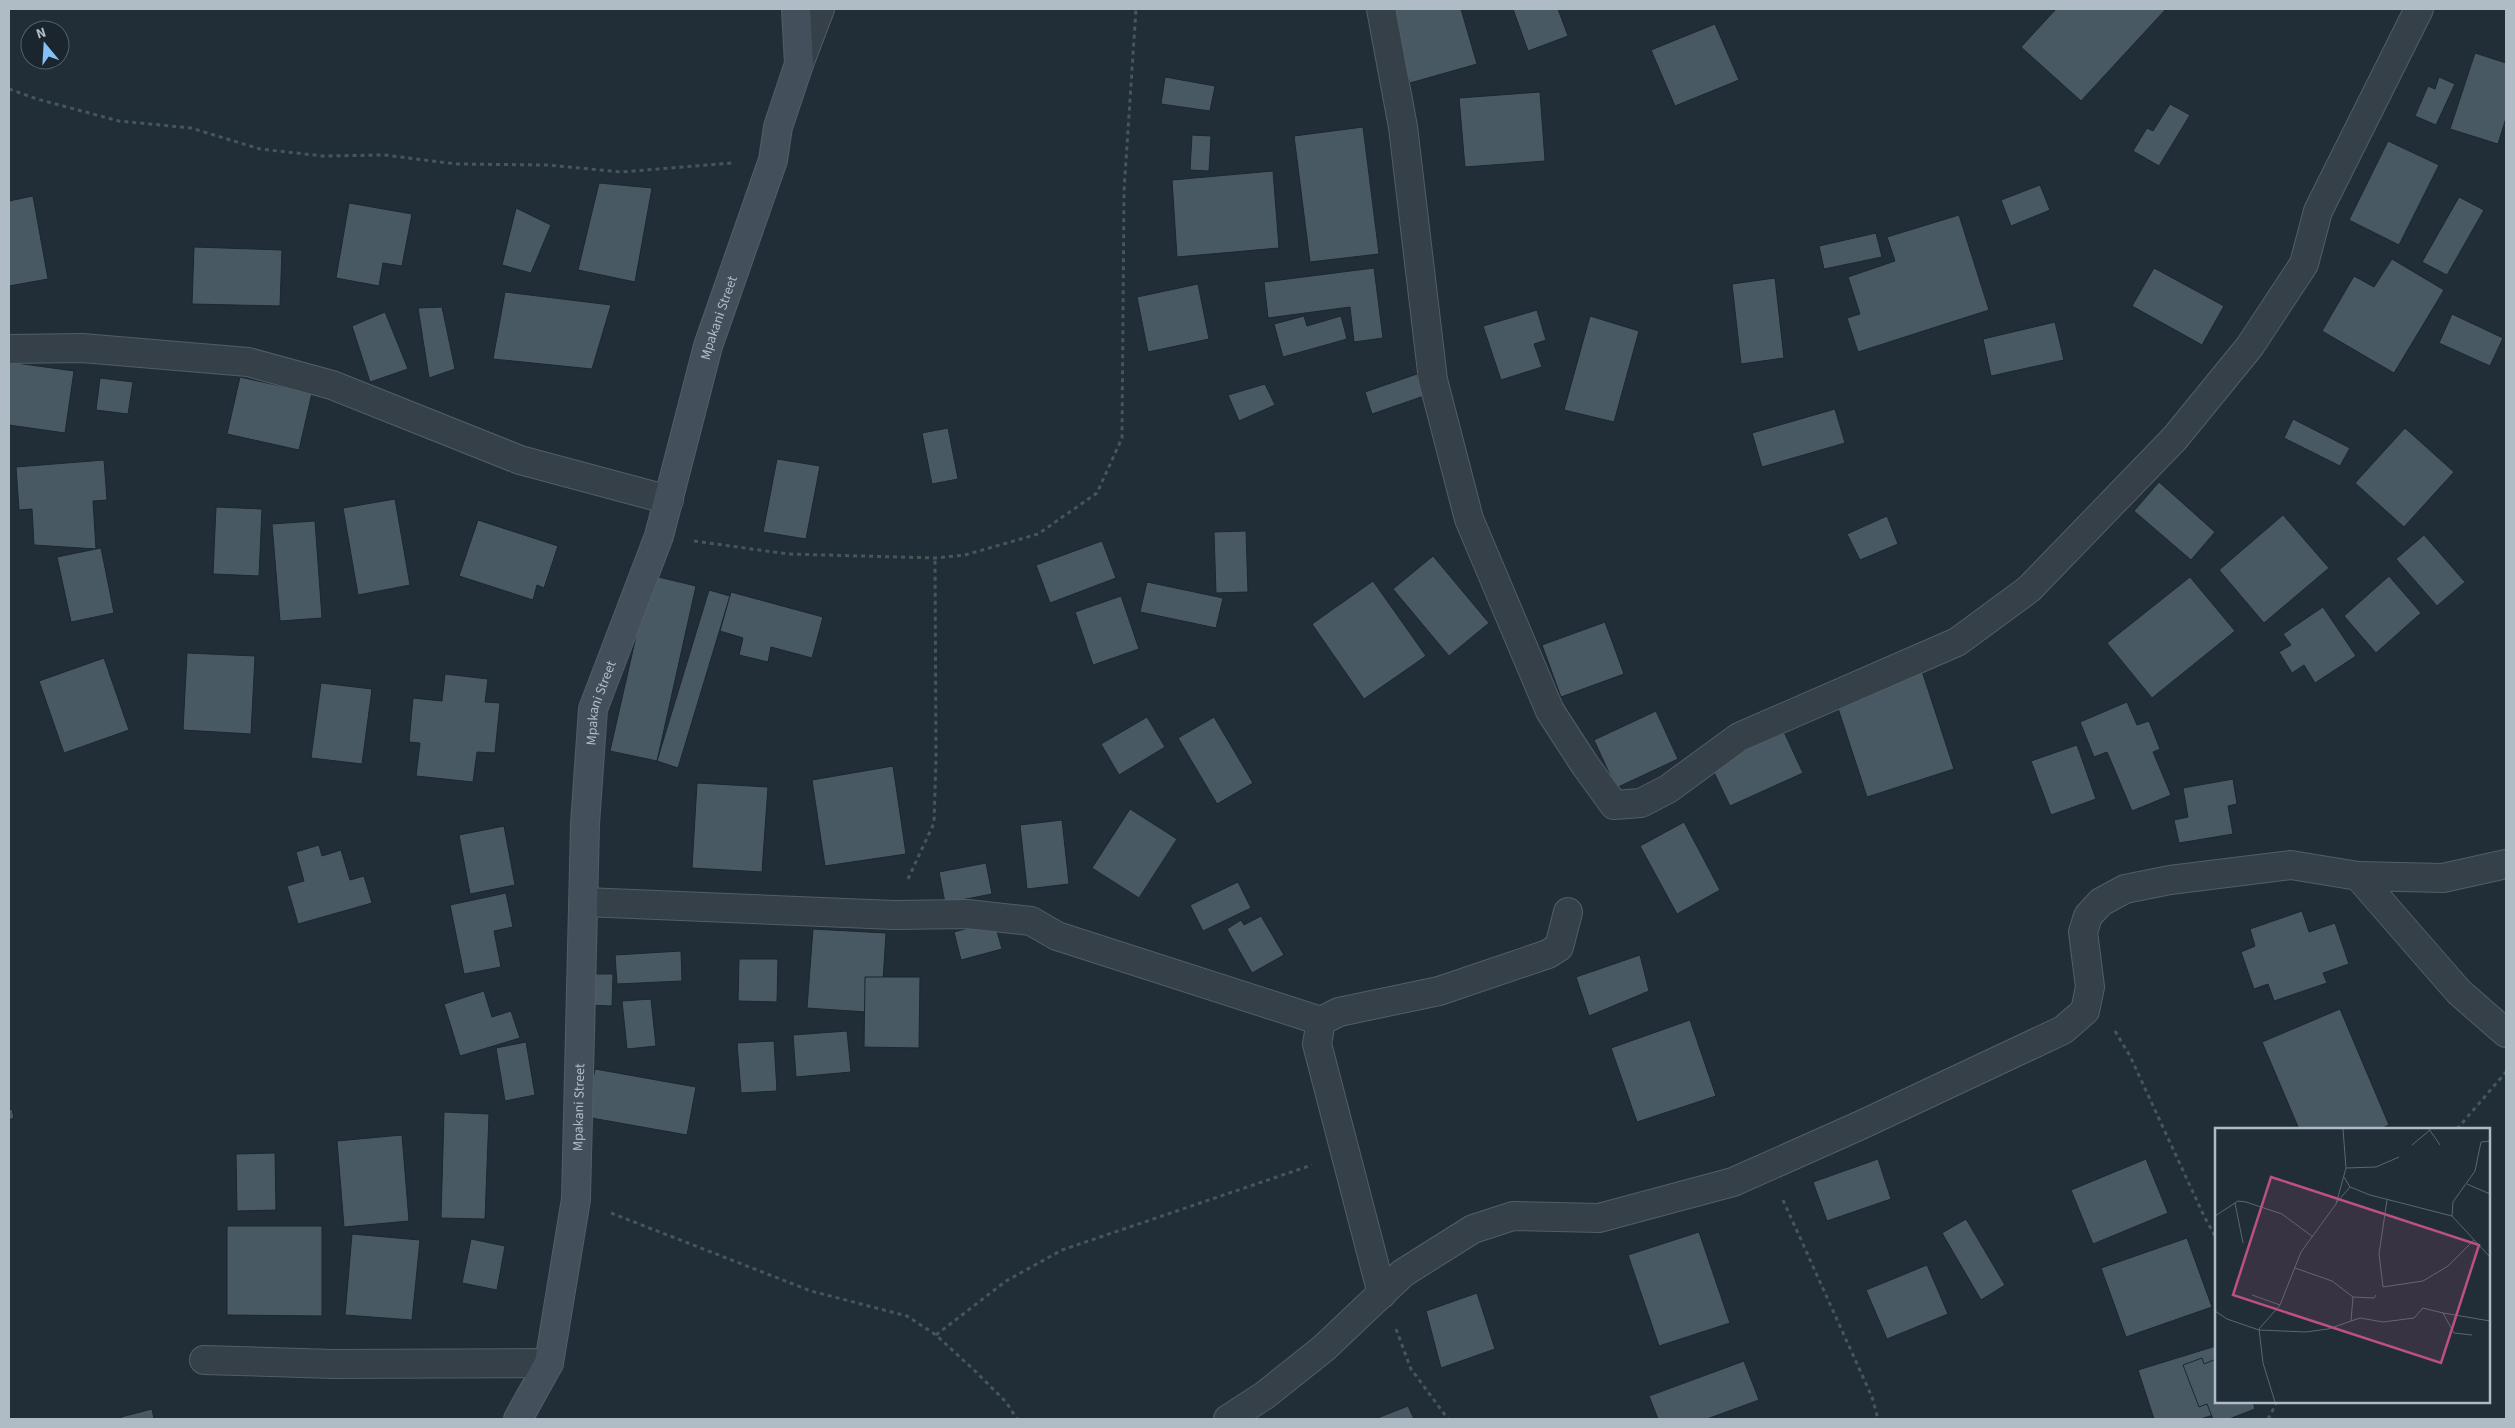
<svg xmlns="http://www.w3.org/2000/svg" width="2515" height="1428" font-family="'Source Sans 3',sans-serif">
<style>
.building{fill:#495964;stroke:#1c272f}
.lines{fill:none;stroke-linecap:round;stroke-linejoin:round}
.street-casing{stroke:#525e66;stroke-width:30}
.secondary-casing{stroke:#525e66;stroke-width:30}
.path{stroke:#435857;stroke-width:3;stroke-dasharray:4 4;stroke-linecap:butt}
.street{stroke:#354049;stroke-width:28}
.secondary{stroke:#43505c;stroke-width:28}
.labels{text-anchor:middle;stroke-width:5;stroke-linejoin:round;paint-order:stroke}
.street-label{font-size:14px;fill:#afbbc5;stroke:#1a252d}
.inset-road{fill:none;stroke:#5a6670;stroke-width:1}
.view{fill:#bb5180;fill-opacity:0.15;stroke:#bb5180;stroke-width:2.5}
.inset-edge{fill:none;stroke:#afbbc5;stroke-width:2.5}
</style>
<rect width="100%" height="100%" fill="#212e38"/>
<!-- building -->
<g class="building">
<path d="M1388,9H1461L1477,64L1410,83Z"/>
<path d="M1513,9H1558L1568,36L1528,51Z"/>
<path d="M2056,9H2166L2081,101L2021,47Z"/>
<path d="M1715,24L1739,80L1675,106L1651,50Z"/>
<path d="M2475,53L2506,63V118L2498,144L2450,129Z"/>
<path d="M1165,77L1215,86L1210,111L1161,104Z"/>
<path d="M2439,77L2455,84L2436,125L2415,116L2428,86L2435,89Z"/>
<path d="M1540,92L1545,161L1465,167L1459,98Z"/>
<path d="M2170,104L2190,115L2159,166L2133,151L2147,128L2153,131Z"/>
<path d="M1363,127L1379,254L1310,262L1294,136Z"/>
<path d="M1192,135L1211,136L1209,171L1190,170Z"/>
<path d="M2388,141L2439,165L2399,245L2349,220Z"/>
<path d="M1273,171L1279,248L1177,257L1172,180Z"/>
<path d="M599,183L652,188L635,282L578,270Z"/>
<path d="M2040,185L2050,210L2011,226L2001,200Z"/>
<path d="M33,196L48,279L9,286V201Z"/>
<path d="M2459,197L2484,210L2447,275L2422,262Z"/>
<path d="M349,203L412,214L402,266L383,263L379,286L336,278Z"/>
<path d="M516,208L551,225L531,273L502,265Z"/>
<path d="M1959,215L1989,310L1858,352L1847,318L1860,314L1848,277L1895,261L1887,237Z"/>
<path d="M1876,233L1882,257L1824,269L1819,246Z"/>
<path d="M194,247L282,250L280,306L192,304Z"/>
<path d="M2392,259L2444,290L2394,373L2322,331L2354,276L2374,287Z"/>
<path d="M1374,268L1383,338L1354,342L1350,307L1268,318L1264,282Z"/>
<path d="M2154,268L2224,306L2202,345L2132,306Z"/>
<path d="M1775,278L1784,358L1741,364L1732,284Z"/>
<path d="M1198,284L1209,339L1148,352L1137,297Z"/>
<path d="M505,292L611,305L592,369L493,359Z"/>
<path d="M442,307L455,369L429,378L418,308Z"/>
<path d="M1537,310L1546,340L1534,344L1542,367L1501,380L1483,326Z"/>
<path d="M385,312L408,369L370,382L352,326Z"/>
<path d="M2452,314L2503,338L2490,366L2439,343Z"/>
<path d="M1304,316L1307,326L1341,316L1347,339L1283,357L1274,324Z"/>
<path d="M1590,316L1639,331L1614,422L1564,410Z"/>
<path d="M2055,322L2064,360L1991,376L1983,339Z"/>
<path d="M9,362L74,371L65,433L9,425Z"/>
<path d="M1417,374L1424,396L1372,414L1365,392Z"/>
<path d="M240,377L312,393L299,450L227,434Z"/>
<path d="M100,378L133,382L128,414L96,410Z"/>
<path d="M1265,384L1275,405L1239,421L1228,395Z"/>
<path d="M1835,409L1845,443L1762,467L1752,433Z"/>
<path d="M2293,419L2350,448L2340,466L2284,438Z"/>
<path d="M948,428L958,479L932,484L922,433Z"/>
<path d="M2405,428L2454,472L2404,527L2355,483Z"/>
<path d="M777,459L820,466L806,539L763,532Z"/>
<path d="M104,460L107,500L93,501L96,549L34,545L32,509L19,510L16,467Z"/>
<path d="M2159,482L2215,532L2191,560L2134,511Z"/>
<path d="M395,499L410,585L358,595L343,508Z"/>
<path d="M216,507L262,509L259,576L213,574Z"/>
<path d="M2283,515L2329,568L2264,623L2219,570Z"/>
<path d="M1887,516L1898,544L1860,560L1847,534Z"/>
<path d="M478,520L558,546L544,588L537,585L533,600L459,576Z"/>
<path d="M315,521L322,618L280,621L272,524Z"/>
<path d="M1246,531L1248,592L1216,593L1214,532Z"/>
<path d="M2424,535L2465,582L2437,606L2396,559Z"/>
<path d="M1102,541L1116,578L1050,603L1036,565Z"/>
<path d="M101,548L114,613L71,622L57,557Z"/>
<path d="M1433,556L1489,623L1449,656L1393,589Z"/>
<path d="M650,575L696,586L657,761L610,751Z"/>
<path d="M2389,576L2421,613L2376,653L2344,616Z"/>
<path d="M2190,577L2235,631L2152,698L2107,643Z"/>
<path d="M1373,581L1426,656L1364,699L1312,624Z"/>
<path d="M1147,582L1223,598L1216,628L1140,612Z"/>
<path d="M709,590L730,596L678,768L657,761Z"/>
<path d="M731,592L823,617L812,658L771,647L768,662L739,655L743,638L720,631Z"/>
<path d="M1121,596L1139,649L1093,665L1075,612Z"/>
<path d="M2323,607L2356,656L2315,683L2304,665L2292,673L2279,652L2291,645L2283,634Z"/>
<path d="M1605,622L1624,674L1561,697L1542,645Z"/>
<path d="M187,653L255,656L251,734L183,730Z"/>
<path d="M104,658L129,730L64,753L39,681Z"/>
<path d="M1921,668L1954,769L1867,797L1834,696Z"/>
<path d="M445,674L488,679L485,702L500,703L495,753L477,752L473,782L416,776L420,743L409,742L413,698L442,701Z"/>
<path d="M321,683L372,689L362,764L311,758Z"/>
<path d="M2127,702L2137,725L2149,721L2160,749L2153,752L2171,795L2132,811L2107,752L2094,757L2080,722Z"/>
<path d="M1656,711L1678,759L1616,788L1594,740Z"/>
<path d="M1147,717L1165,747L1119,775L1101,744Z"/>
<path d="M1214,717L1253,783L1217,804L1178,738Z"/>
<path d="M1784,732L1803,773L1730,806L1710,764Z"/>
<path d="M2077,745L2096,799L2051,815L2031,761Z"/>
<path d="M893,766L906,854L825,866L812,780Z"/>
<path d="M2233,779L2237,804L2228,806L2233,834L2179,843L2174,820L2188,817L2183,788Z"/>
<path d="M697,783L768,787L762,872L692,868Z"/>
<path d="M1130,809L1177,839L1139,898L1092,868Z"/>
<path d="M1062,820L1069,884L1027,889L1020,825Z"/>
<path d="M1684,822L1720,890L1677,914L1640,846Z"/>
<path d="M504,826L515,885L470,894L459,835Z"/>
<path d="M319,845L322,856L341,850L350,880L364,876L372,903L298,924L287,886L304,881L296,852Z"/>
<path d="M986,863L992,894L945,903L939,872Z"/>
<path d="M1238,882L1251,908L1203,931L1190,905Z"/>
<path d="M506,893L513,927L494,931L501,967L464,974L450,905Z"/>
<path d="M2302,911L2309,932L2335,923L2349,964L2323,973L2327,983L2274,1001L2268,984L2254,989L2241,952L2255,946L2250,929Z"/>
<path d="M1261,916L1284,955L1252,973L1227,929L1241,920L1244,925Z"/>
<path d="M994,921L1002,949L961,960L954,932Z"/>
<path d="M813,929L886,933L881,1013L807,1008Z"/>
<path d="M681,951L682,981L617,984L615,955Z"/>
<path d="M1640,955L1649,991L1589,1016L1576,977Z"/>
<path d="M739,959H778L777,1002L738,1001Z"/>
<path d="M586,974H613L612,1006L586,1005Z"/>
<path d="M865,977H920L919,1048L864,1047Z"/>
<path d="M484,991L492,1017L511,1011L520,1038L460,1056L444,1004Z"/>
<path d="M651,999L656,1046L627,1049L622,1001Z"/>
<path d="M2340,1009L2389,1125L2380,1129H2299L2262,1042Z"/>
<path d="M1690,1020L1716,1096L1637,1122L1611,1048Z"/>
<path d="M847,1031L851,1072L796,1077L793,1035Z"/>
<path d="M774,1041L777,1091L741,1093L737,1043Z"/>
<path d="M526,1042L535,1095L505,1101L496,1048Z"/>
<path d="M595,1069L696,1087L687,1135L586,1117Z"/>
<path d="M12,1109L14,1118L9,1120V1110Z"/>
<path d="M444,1112L489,1114L485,1219L441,1218Z"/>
<path d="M402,1135L409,1221L344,1227L337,1141Z"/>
<path d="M275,1153L276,1210L237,1211L236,1154Z"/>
<path d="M1878,1159L1891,1199L1827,1221L1813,1182Z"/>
<path d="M2146,1159L2168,1213L2093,1244L2071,1190Z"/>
<path d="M1966,1219L2005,1285L1981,1300L1942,1233Z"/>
<path d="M227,1226H322V1316L227,1315Z"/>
<path d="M1699,1232L1730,1323L1659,1346L1628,1255Z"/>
<path d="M352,1234L420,1240L412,1320L345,1315Z"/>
<path d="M2187,1238L2212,1307L2126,1337L2101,1268Z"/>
<path d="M471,1239L505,1246L497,1290L462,1283Z"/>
<path d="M1927,1265L1948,1314L1887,1339L1866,1290Z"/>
<path d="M1477,1293L1495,1349L1441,1368L1426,1311Z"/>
<path d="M2216,1346V1402H2246L2247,1405L2200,1419H2154L2138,1370Z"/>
<path d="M2202,1358L2204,1364L2216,1359V1402H2253L2255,1409L2229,1419H2213L2207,1404L2199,1407L2183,1365Z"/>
<path d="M1744,1361L1759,1400L1707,1419H1658L1649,1396Z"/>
<path d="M1408,1406L1414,1419H1375Z"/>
<path d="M152,1409L154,1419H122L121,1417Z"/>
</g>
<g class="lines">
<!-- street casing -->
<g class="street-casing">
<g id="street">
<path d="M1381,9L1403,127L1433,380L1469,519L1550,711L1585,765L1614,805L1641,803L1668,789L1739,737L1957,642L2029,589L2175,438L2250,346L2304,264L2318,211L2419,9"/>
<path d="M799,64L820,9"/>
<path d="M9,349L82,348L248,362L332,385L520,460L669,500"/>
<path d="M2358,876L2443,878L2506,864"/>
<path d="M585,902L894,915L967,914L1031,921L1057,936L1321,1021"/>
<path d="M1382,1294L1317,1044L1321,1021L1339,1012L1439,991L1548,954L1559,947L1568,912"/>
<path d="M204,1360L334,1364L549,1363"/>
<path d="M1228,1419L1265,1395L1324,1348L1403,1273L1473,1229L1513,1216L1599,1218L1733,1182L1861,1125L2063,1030L2085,1011L2090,987L2083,932L2088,916L2101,902L2125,889L2170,880L2291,865L2358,876L2459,992L2506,1033"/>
</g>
</g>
<!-- secondary casing -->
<g class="secondary-casing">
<g id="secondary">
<path id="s1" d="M518,1419L549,1363L576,1199L585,824L593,709L659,536L708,346L773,160L778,127L799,64L796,9"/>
</g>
</g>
<!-- path -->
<g class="path">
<path d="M9,89L37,99L119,121L191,128L260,149L323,156L384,155L457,164L547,165L621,172L732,163"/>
<path d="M694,541L788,554L935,558L965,555L1038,534L1097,493L1122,438L1124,191L1136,9"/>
<path d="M908,879L934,823L936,758L935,558"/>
<path d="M2115,1031L2130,1056L2204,1216L2216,1238"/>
<path d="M2457,1129L2506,1072"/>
<path d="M1783,1200L1872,1397L1878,1419"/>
<path d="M611,1213L811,1291L907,1316L936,1335L975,1371L1006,1402L1017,1419"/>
<path d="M1396,1329L1411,1369L1448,1419"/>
<path d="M936,1335L1006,1281L1062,1250L1312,1165"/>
<path d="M2268,1419L2277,1402"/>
</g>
<!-- street -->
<use href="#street" class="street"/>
<!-- secondary -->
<use href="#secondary" class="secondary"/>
</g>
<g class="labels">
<!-- street labels -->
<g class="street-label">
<text dy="5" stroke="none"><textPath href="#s1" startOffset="1132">Mpakani Street</textPath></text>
<text dy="5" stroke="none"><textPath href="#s1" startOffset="728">Mpakani Street</textPath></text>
<text dy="5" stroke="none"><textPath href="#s1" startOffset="322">Mpakani Street</textPath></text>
</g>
</g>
<!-- overview -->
<g transform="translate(2215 1128)">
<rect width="275" height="275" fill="#212e38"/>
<path class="inset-road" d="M214,1L225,17M197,17L215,2M131,40L161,39L184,29M129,49L135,59L155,67L237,88L275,129M252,56L275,66M172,72L164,126L168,159L208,153L233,138L259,112M122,74L135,59M20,75L28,115M0,88L23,73L31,74L67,86L98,109M237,88L238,74L260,43L266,14L275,13M80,140L117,153L138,169M37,167L65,177M0,183L12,191L44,202L91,204L113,201L145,190L168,194L199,190L208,180L228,185L239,205L257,207M228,185L275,193M136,193L138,169L159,170L161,167M60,274L48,235L44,201L65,177L86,124L121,76L131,40L128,1"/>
<path class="view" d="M56,49L264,117L226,235L18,167Z"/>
<rect width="275" height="275" class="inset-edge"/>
</g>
<!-- border -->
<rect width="2515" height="1428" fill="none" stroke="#afbbc5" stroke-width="20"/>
<!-- north arrow -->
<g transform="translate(45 45) rotate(342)"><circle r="24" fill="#1a252d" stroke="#56616a"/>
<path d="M0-4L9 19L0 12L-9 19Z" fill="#83c0f6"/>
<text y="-8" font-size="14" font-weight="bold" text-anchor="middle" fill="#afbbc5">N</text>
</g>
</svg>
